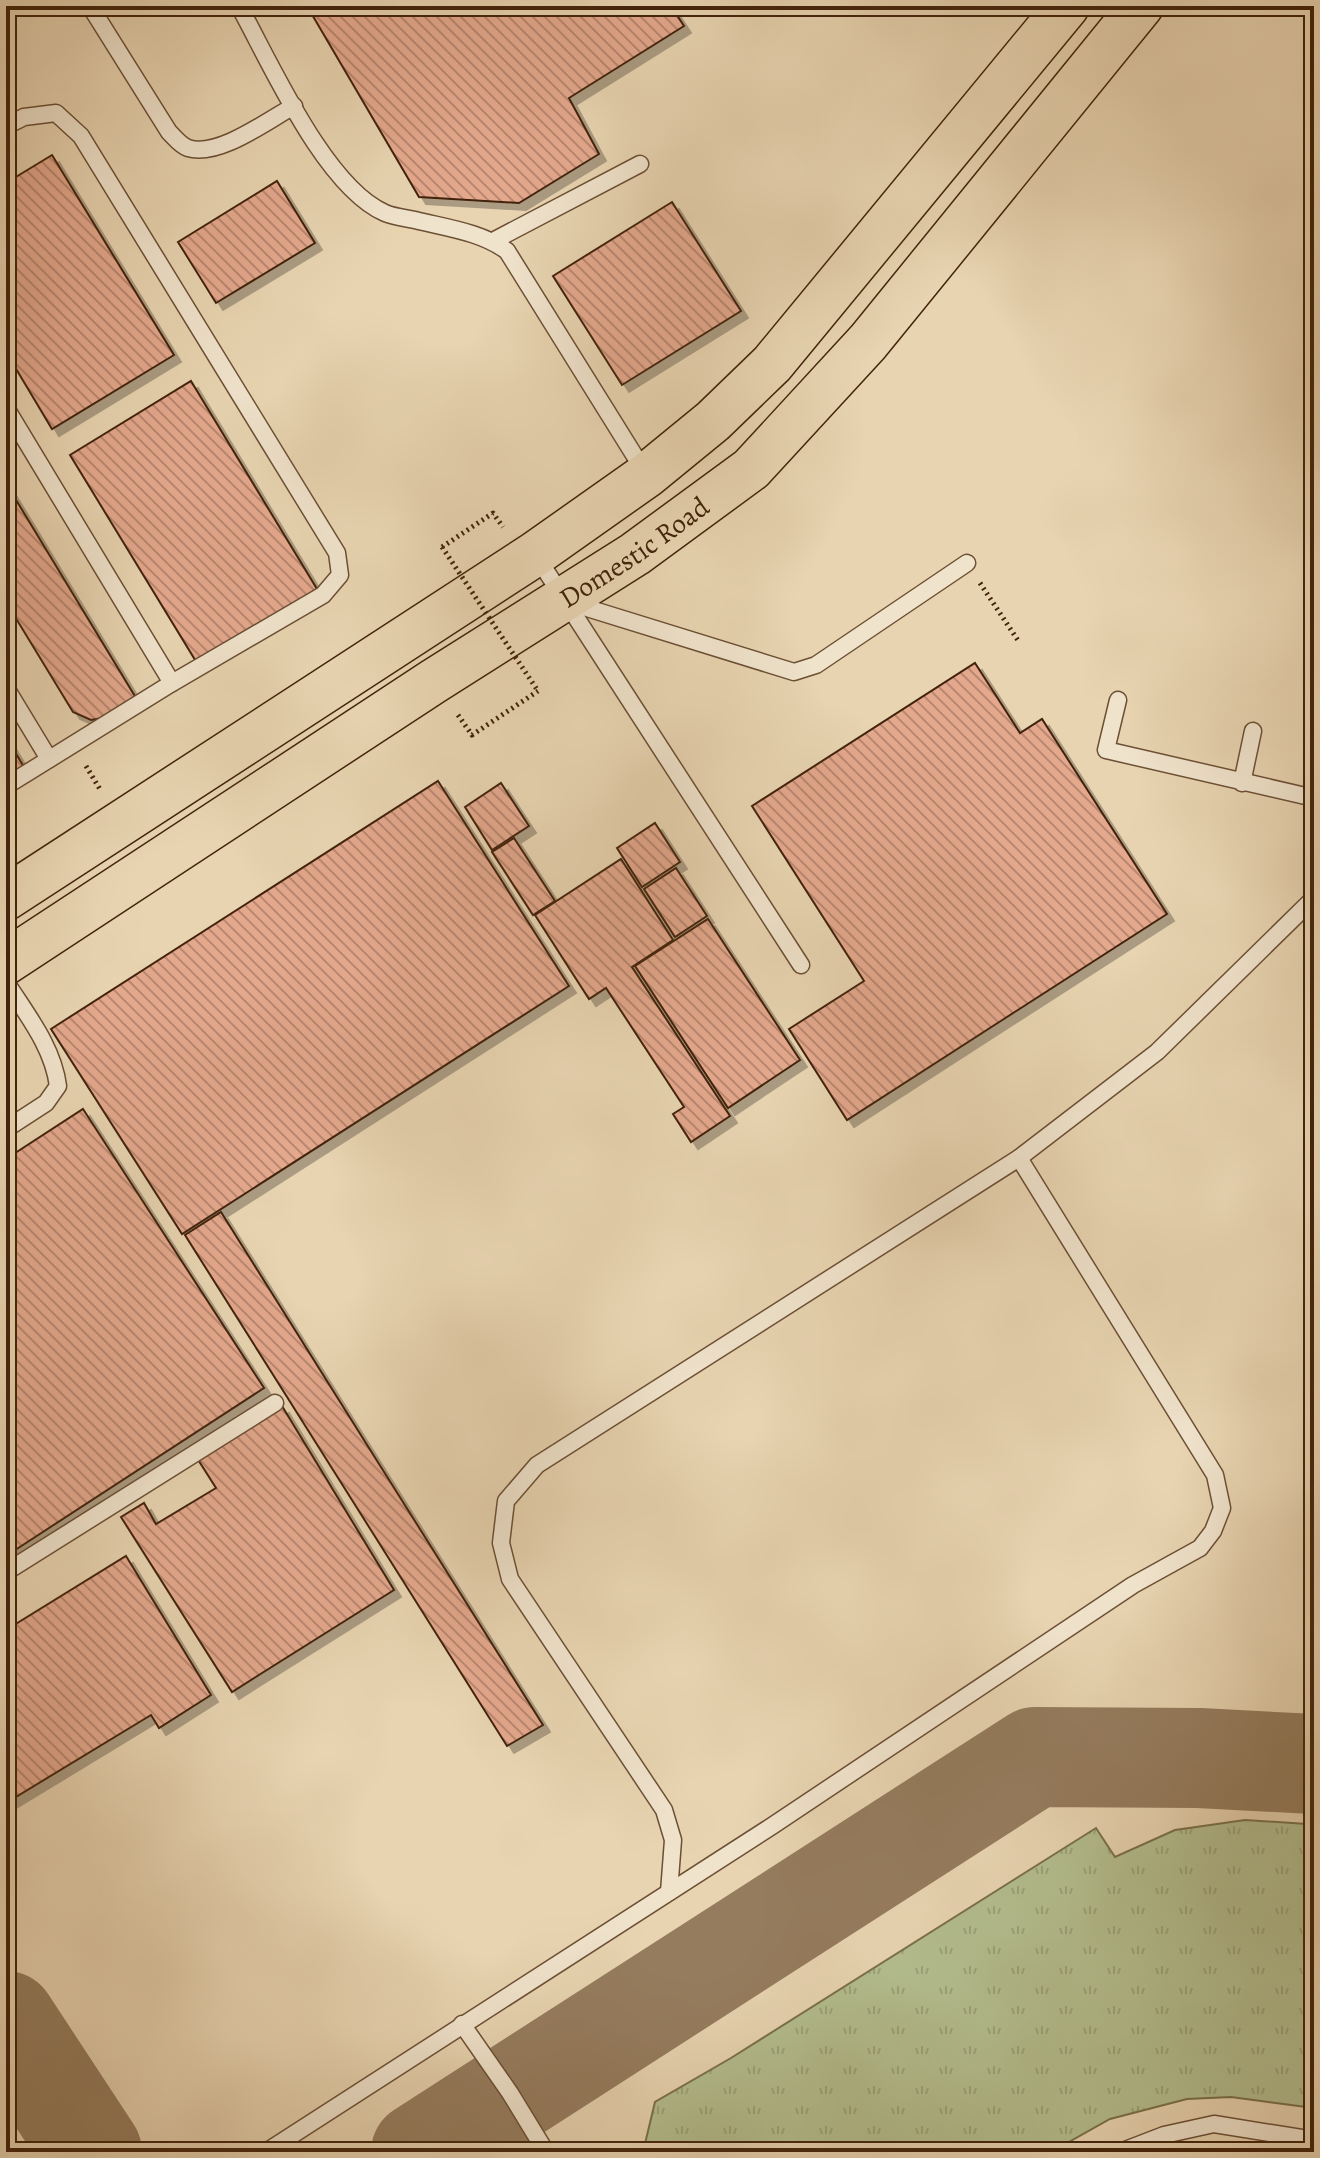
<svg xmlns="http://www.w3.org/2000/svg" width="1320" height="2158" font-family="Alegreya,serif">
<style>
.grass{fill:url(#grass-tufts);stroke:#7a704c;stroke-width:2}
.lines{fill:none;stroke-linecap:round;stroke-linejoin:round}
.taxiway{stroke:#957c5e;stroke-width:100}
.building{fill:url(#building-back-hatch);stroke:#42230b;stroke-width:2;filter:url(#shadow)}
.service-casing{stroke:#6c4f34;stroke-width:19}
.primary-casing{stroke:#42230b;stroke-width:47}
.path{stroke:#42230b;stroke-width:5;stroke-dasharray:2 4;stroke-linecap:butt}
.service{stroke:#f0e3cc;stroke-width:16}
.primary{stroke:#e8d4b1;stroke-width:44}
.path-bridge{stroke:#42230b;stroke-width:5;stroke-dasharray:2 4;stroke-linecap:butt}
.labels{text-anchor:middle;stroke-width:8;stroke-linejoin:round;paint-order:stroke}
.street-label{font-size:28px;fill:#42230b;stroke:#f0e3cc}
</style>
<defs>
<pattern id="grass-tufts" width="24" height="20" patternUnits="userSpaceOnUse" patternTransform="scale(2)"><rect width="24" height="20" fill="#b3bd8e"/><path d="M3 7l-1-3M5 7V3M7 7l1-3M15 17l-1-3M17 17v-4M19 17l1-3" fill="none" stroke="#9ba279"/></pattern>
<pattern id="building-back-hatch" width="6" height="6" patternUnits="userSpaceOnUse" patternTransform="scale(2)"><rect width="6" height="6" fill="#e4a88d"/><path d="M-1 5l2 2M0 0l6 6M5-1l2 2" fill="none" stroke="#ba8871"/></pattern>
<filter id="shadow"><feDropShadow dx="7" dy="7" stdDeviation="0" flood-color="#0004"/></filter>
</defs>
<rect width="100%" height="100%" fill="#e8d4b1"/>
<filter id="stains"><feTurbulence type="fractalNoise" baseFrequency=".0025" numOctaves="4"/><feColorMatrix values="0 0 0 0 .2 0 0 0 0 .09 0 0 0 0 .02 0 0 0 .5 -.17"/></filter>
<radialGradient id="worn" r=".72"><stop offset=".6" stop-color="#630" stop-opacity="0"/><stop offset="1" stop-color="#630" stop-opacity=".3"/></radialGradient>
<!-- grass -->
<path class="grass" d="M1245,1820L1307,1824L1314,1827V2108L1231,2097L1187,2099L1110,2119L1051,2152H643L655,2102L731,2058L1096,1828L1115,1857L1175,1830Z"/>
<g class="lines">
<!-- taxiway -->
<g class="taxiway">
<path d="M6,2021L92,2152"/>
<path d="M421,2152L1035,1757L1199,1758L1314,1764"/>
</g>
</g>
<!-- building -->
<g class="building">
<path d="M307,6H671L684,26L569,98L599,154L519,203L419,197Z"/>
<path d="M52,155L174,355L52,429L6,352V183Z"/>
<path d="M277,181L315,243L216,303L178,242Z"/>
<path d="M672,202L741,311L622,385L553,276Z"/>
<path d="M191,381L317,589L197,663L70,455Z"/>
<path d="M10,490L136,698L102,718L91,720L73,712L6,602V492Z"/>
<path d="M975,663L1020,733L1042,719L1167,914L847,1120L789,1029L864,981L752,806Z"/>
<path d="M6,737L24,767L6,778Z"/>
<path d="M438,781L569,986L182,1234L51,1029Z"/>
<path d="M501,783L529,826L492,850L465,807Z"/>
<path d="M655,823L680,862L642,887L617,848Z"/>
<path d="M514,838L555,901L533,915L492,852Z"/>
<path d="M621,859L673,940L632,967L730,1116L691,1142L673,1114L684,1107L606,988L589,999L535,915Z"/>
<path d="M676,868L707,916L675,937L644,889Z"/>
<path d="M708,919L800,1060L728,1108L635,966Z"/>
<path d="M83,1109L264,1388L6,1556V1159Z"/>
<path d="M221,1212L369,1448L543,1725L507,1746L185,1235Z"/>
<path d="M282,1406L394,1590L232,1692L121,1517L144,1503L156,1524L216,1488L197,1458Z"/>
<path d="M126,1556L211,1695L159,1728L151,1715L6,1803V1630Z"/>
</g>
<g class="lines">
<!-- service casing -->
<g class="service-casing">
<g id="service">
<path d="M90,6L169,132C174,137 181,146 188,148C218,158 268,120 294,106"/>
<path d="M239,6C271,64 325,187 385,213C394,217 406,218 415,220C447,228 481,232 507,251L646,474"/>
<path d="M6,126L24,117L56,113L81,136L337,553L340,575L323,595L172,683L6,786"/>
<path d="M493,241L640,164"/>
<path d="M6,408L172,683"/>
<path d="M535,554L801,965"/>
<path d="M571,603L794,672L816,665L967,563"/>
<path d="M6,688L49,759"/>
<path d="M1118,700L1106,750L1314,798"/>
<path d="M1242,783L1253,731"/>
<path d="M6,982C27,1015 53,1047 58,1086L46,1103L6,1129"/>
<path d="M6,1572L275,1403"/>
<path d="M669,1892L673,1840L664,1810L510,1579L501,1543L506,1501L537,1465L1019,1158L1157,1052L1314,898"/>
<path d="M462,2024L510,2093L546,2152"/>
<path d="M266,2152L772,1826L1133,1585L1200,1548L1213,1531L1222,1508L1215,1475L1019,1158"/>
<path d="M1120,2152L1164,2135L1214,2124L1314,2140"/>
</g>
</g>
<!-- primary casing -->
<g class="primary-casing">
<g id="primary">
<path d="M6,898L535,554L647,475L713,421L772,364L1067,6"/>
<path id="s1" d="M6,962L434,681L635,554L751,469L868,342L1141,6"/>
</g>
</g>
<!-- path -->
<g class="path">
<path d="M442,547L493,513L503,527"/>
<path d="M980,583L1019,642"/>
<path d="M458,715L472,735L538,691"/>
<path d="M86,766L101,791"/>
</g>
<!-- service -->
<use href="#service" class="service"/>
<!-- primary -->
<use href="#primary" class="primary"/>
<!-- path-bridge -->
<path class="path-bridge" d="M442,547L538,691"/>
</g>
<g class="labels">
<!-- street labels -->
<g class="street-label">
<text dy="10" stroke="none"><textPath href="#s1" startOffset="750">Domestic Road</textPath></text>
</g>
</g>
<!-- margin -->
<rect width="1320" height="2158" fill="none" stroke="#e8d4b1" stroke-width="32"/>
<rect x="8" y="8" width="1304" height="2142" fill="none" stroke="#42230b" stroke-width="4"/>
<rect x="16" y="16" width="1288" height="2126" fill="none" stroke="#42230b" stroke-width="2"/>
<rect width="100%" height="100%" filter="url(#stains)"/>
<rect width="100%" height="100%" fill="url(#worn)"/>
</svg>
